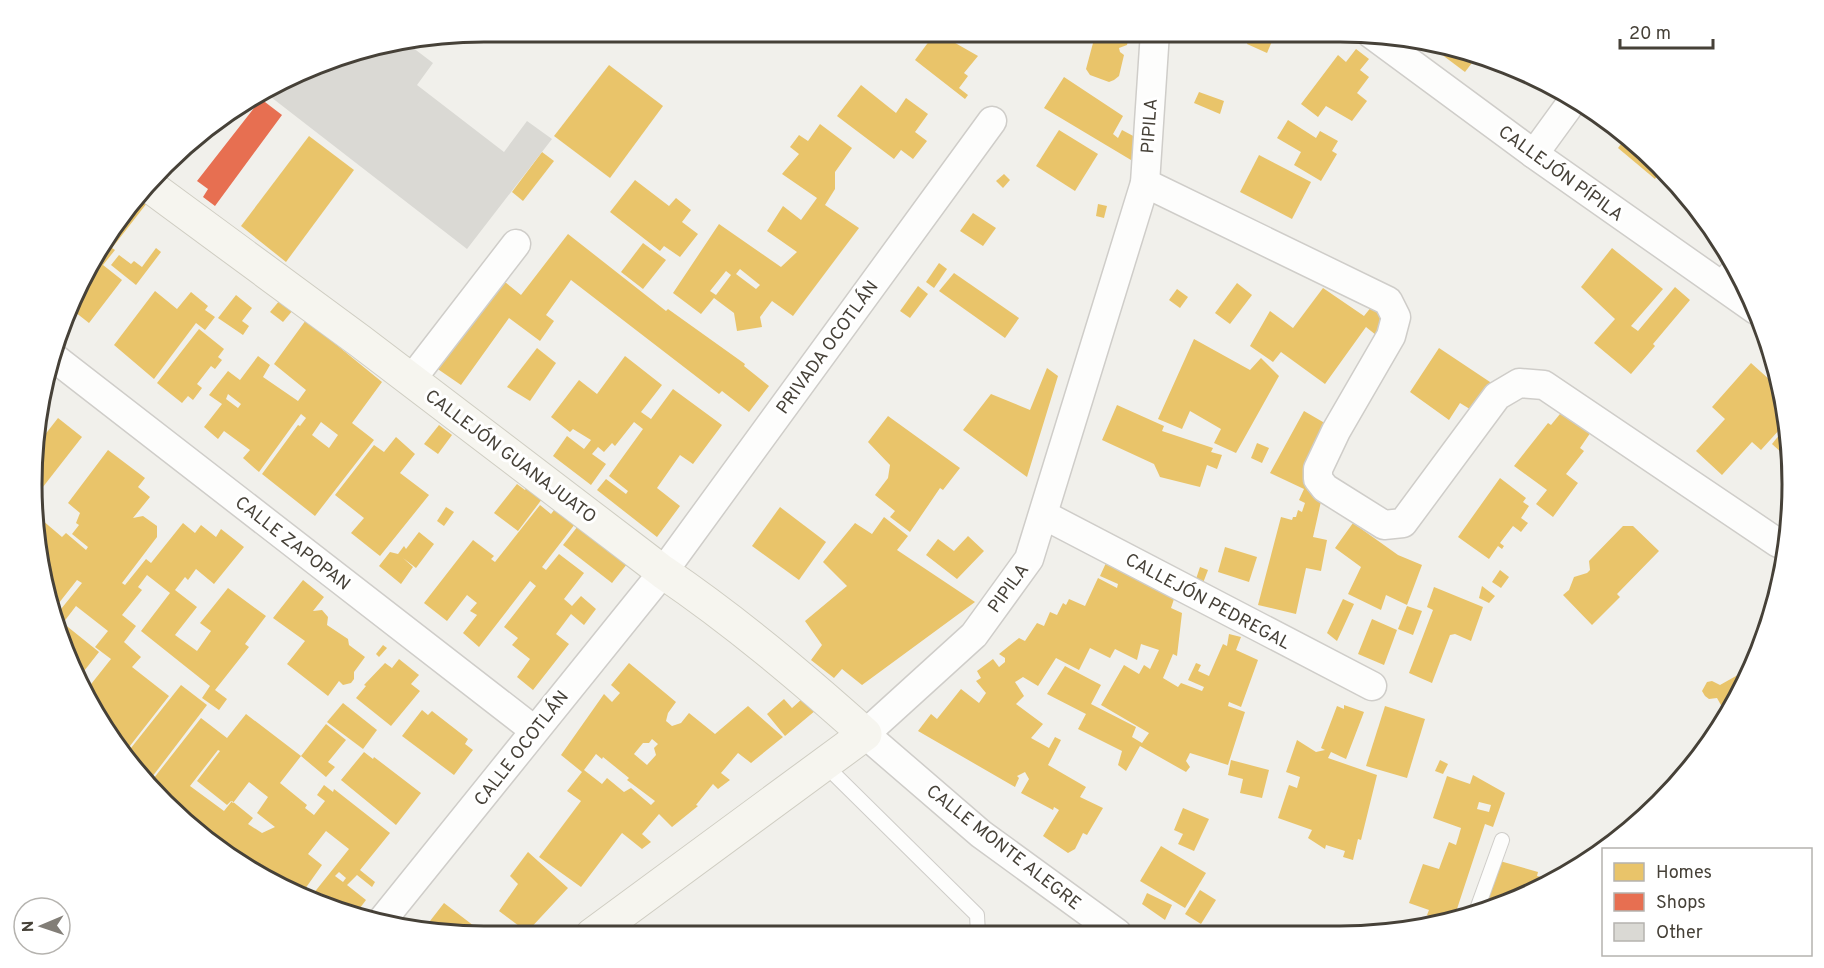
<svg xmlns="http://www.w3.org/2000/svg" width="1824" height="968" font-family="Overpass,sans-serif">
<style>
.homes{fill:#e9c46a;fill-rule:evenodd}
.shops{fill:#e76f51}
.building{fill:#dad9d4}
.lines{fill:none;stroke-linecap:round;stroke-linejoin:round}
.service-casing{stroke:#cfcdc9;stroke-width:16}
.minor-casing{stroke:#cfcdc9;stroke-width:31}
.secondary-casing{stroke:#cfcdc2;stroke-width:35}
.service{stroke:#fdfdfc;stroke-width:14}
.minor{stroke:#fdfdfc;stroke-width:28}
.secondary{stroke:#f6f5ef;stroke-width:33}
.labels{text-anchor:middle;stroke-width:6;stroke-linejoin:round;paint-order:stroke}
.street-label{font-size:18px;fill:#464138;stroke:#fff}
.rim{fill:none;stroke:#464138;stroke-width:3}
</style>
<rect width="100%" height="100%" fill="#f1f0eb"/>
<!-- homes -->
<g class="homes">
<path d="M936,32L978,56L964,73L968,76L959,88L968,95L965,99L915,60Z"/>
<path d="M1096,32H1130L1127,45L1119,48L1120,52L1124,55L1119,76L1114,80L1109,82L1090,75L1086,69Z"/>
<path d="M1198,32H1246L1245,42L1202,40V35Z"/>
<path d="M1250,32H1276L1267,53L1247,44Z"/>
<path d="M1450,46L1478,55L1465,72L1437,51L1440,47Z"/>
<path d="M1356,49L1369,59L1360,70L1369,77L1357,93L1367,101L1352,121L1326,106L1318,117L1301,104L1338,55L1346,62Z"/>
<path d="M609,65L663,106L610,178L554,136Z"/>
<path d="M1517,69L1540,78L1542,79L1539,83Z"/>
<path d="M1064,77L1123,116L1113,134L1118,138L1122,130L1137,138L1136,163L1044,108Z"/>
<path d="M861,85L896,113L906,98L928,114L915,132L927,141L913,159L901,150L894,159L837,116Z"/>
<path d="M1199,92L1224,101L1220,114L1194,103Z"/>
<path d="M1288,120L1316,138L1320,131L1338,141L1332,151L1337,154L1321,181L1294,165L1301,152L1277,138Z"/>
<path d="M820,124L852,148L835,172V189L825,205L859,228L793,316L772,301L760,317L762,327L737,331L734,313L714,298L701,314L673,293L719,224L781,267L797,252L767,231L783,206L801,220L817,198L782,174L799,154L790,147L799,135L808,141ZM740,269L760,285L756,289L736,274ZM726,271L731,275L716,295L710,291Z"/>
<path d="M1059,130L1098,154L1075,191L1036,166Z"/>
<path d="M309,136L354,170L286,262L241,226Z"/>
<path d="M1627,136L1662,169L1655,179L1618,148Z"/>
<path d="M542,152L554,161L523,201L512,192Z"/>
<path d="M1259,155L1311,182L1292,219L1240,192Z"/>
<path d="M1004,174L1010,180L1003,188L996,181Z"/>
<path d="M635,180L669,206L676,198L691,210L682,222L698,234L680,257L664,246L660,251L610,212Z"/>
<path d="M140,198L147,203L112,248L115,250L103,265L122,280L89,323L75,312L72,317L70,316L108,233Z"/>
<path d="M1098,204L1107,206L1104,218L1096,216Z"/>
<path d="M973,213L996,228L983,246L960,231Z"/>
<path d="M568,234L666,311L668,309L745,364L744,366L769,386L749,412L722,391L719,394L571,280L546,315L554,321L540,341L509,318L461,385L429,363L495,274L521,295Z"/>
<path d="M643,243L666,260L643,289L621,272Z"/>
<path d="M156,248L161,252L136,285L111,265L119,255L131,264L134,261L142,267Z"/>
<path d="M1612,248L1663,289L1631,326L1638,331L1675,287L1690,300L1653,344L1655,346L1631,374L1594,343L1615,319L1581,287Z"/>
<path d="M939,263L947,269L934,288L926,282Z"/>
<path d="M954,273L1019,318L1005,338L939,291Z"/>
<path d="M1237,283L1252,295L1230,324L1215,313Z"/>
<path d="M918,286L928,294L910,318L900,311Z"/>
<path d="M1323,288L1364,316L1376,301L1392,321L1381,339L1366,327L1325,384L1281,352L1273,362L1250,346L1270,311L1293,328Z"/>
<path d="M1177,289L1188,297L1180,308L1169,300Z"/>
<path d="M155,291L177,309L191,292L208,306L205,310L215,317L205,330L196,323L154,379L114,345Z"/>
<path d="M236,295L252,308L242,321L249,326L243,335L218,318Z"/>
<path d="M280,300L293,310L283,322L270,312Z"/>
<path d="M306,320L382,382L352,423L374,440L315,516L262,474L298,425L300,426L306,418L301,414L259,472L243,458L250,450L224,431L218,439L204,427L222,404L209,395L228,371L240,380L258,356L270,365L263,377L298,401L306,390L274,364ZM228,394L241,404L238,408L226,399ZM321,422L338,435L329,448L312,435Z"/>
<path d="M199,329L224,349L218,357L222,360L215,369L211,366L197,384L202,388L193,400L188,396L182,403L157,383Z"/>
<path d="M1194,339L1250,370L1261,358L1279,376L1236,453L1214,443L1221,429L1190,411L1182,429L1158,419Z"/>
<path d="M537,348L556,363L530,401L507,387Z"/>
<path d="M1439,348L1493,384L1473,411L1460,403L1449,420L1410,392Z"/>
<path d="M625,356L662,385L641,412L651,419L673,389L722,425L693,464L680,455L657,488L680,506L657,537L597,490L606,479L626,494L628,491L609,476L643,429L634,422L615,446L612,443L604,452L598,447L592,454L606,464L591,485L553,456L567,436L584,449L591,440L573,429L570,432L551,417L579,380L597,394Z"/>
<path d="M1751,363L1780,389L1788,420L1761,450L1752,442L1722,475L1696,451L1725,419L1712,407Z"/>
<path d="M1047,368L1058,376L1027,477L963,430L991,394L1030,410Z"/>
<path d="M1117,405L1164,426L1162,431L1213,448L1211,452L1222,455L1217,469L1207,465L1200,487L1160,477L1154,464L1102,440Z"/>
<path d="M1564,409L1593,429L1580,448L1584,451L1566,474L1578,483L1553,517L1536,504L1547,490L1514,466L1548,423L1551,425Z"/>
<path d="M1304,411L1335,429L1307,490L1322,497L1313,537L1327,540L1321,571L1306,568L1296,614L1258,605L1281,517L1292,520L1293,517H1296L1298,510L1302,512L1305,503L1299,500L1304,489L1270,473Z"/>
<path d="M888,416L960,468L943,490L940,488L910,532L890,517L895,511L875,495L888,478L890,465L868,442Z"/>
<path d="M58,418L82,437L39,492L34,488L33,450Z"/>
<path d="M1788,424L1789,444L1782,453L1772,444Z"/>
<path d="M439,425L452,435L438,454L424,444Z"/>
<path d="M396,437L415,454L400,473L429,495L380,556L351,533L364,518L335,495L374,445L384,452Z"/>
<path d="M1257,443L1269,448L1262,463L1251,458Z"/>
<path d="M108,450L145,478L138,487L150,497L133,518L143,516L157,526V537L122,583L125,585L146,559L151,563L183,523L195,533L201,525L216,537L221,529L244,547L214,584L196,569L188,580L185,577L175,590L197,607L175,635L197,651L211,631L200,623L228,588L266,616L245,644L249,647L215,690L227,699L219,710L202,698L210,686L141,631L170,593L147,575L138,587L142,590L122,615L136,626L124,642L141,657L132,667L169,696L126,751L84,693L111,659L95,647L108,631L76,606L63,623L99,652L77,680L57,614L82,583L77,580L55,608L35,543L34,510L44,518L42,520L62,537L66,533L86,550L88,547L72,534L79,525L76,523L80,513L68,503Z"/>
<path d="M1500,478L1526,498L1523,502L1529,506L1521,518L1528,523L1521,532L1513,526L1500,543L1504,546L1502,549L1498,546L1489,559L1458,537Z"/>
<path d="M517,484L525,490L527,487L542,499L518,531L494,513Z"/>
<path d="M540,505L551,514L555,509L575,524L542,567L546,570L559,554L584,573L564,599L572,606L581,596L596,609L584,625L571,614L556,634L569,644L533,690L517,677L530,659L512,645L518,638L504,627L536,586L530,581L479,647L463,633L477,615L470,611L477,603L467,595L447,621L424,603L473,540L494,556L491,559L495,562Z"/>
<path d="M446,507L454,512L444,526L437,521Z"/>
<path d="M780,507L826,542L799,580L752,546Z"/>
<path d="M884,517L908,536L897,550L975,602L862,685L842,669L834,678L811,660L822,645L805,621L847,586L823,562L855,523L872,534Z"/>
<path d="M1353,523L1398,555L1422,565L1407,605L1386,595L1381,610L1348,594L1361,567L1335,548Z"/>
<path d="M578,526L627,564L612,583L563,545Z"/>
<path d="M1623,526H1633L1659,551L1617,594L1620,597L1592,625L1563,595L1569,590L1574,577L1587,573L1590,570L1589,561Z"/>
<path d="M419,532L434,544L416,568L403,558L413,567L401,584L379,566L390,552L398,554L404,546L406,549Z"/>
<path d="M968,536L984,551L957,579L926,555L938,539L954,551Z"/>
<path d="M1225,547L1257,557L1249,582L1218,572Z"/>
<path d="M1111,552L1178,587L1171,608L1182,613L1177,656L1173,654L1163,678L1178,687L1181,683L1202,691L1204,687L1188,680L1196,663L1201,665L1198,671L1209,676L1223,644L1227,646L1229,634L1241,637L1236,650L1258,660L1241,707L1229,702L1228,706L1245,712L1228,765L1190,753L1186,761L1190,767L1186,772L1140,746L1126,771L1118,765L1122,751L1078,729L1086,714L1047,694L1065,666L1101,685L1091,704L1136,727L1132,737L1142,743L1149,733L1101,705L1124,665L1139,674L1144,665L1150,669L1159,650L1141,644L1137,660L1115,649L1110,658L1090,648L1079,670L1056,658L1038,686L1023,677L1015,682L1024,696L1016,704L1043,724L1031,738L1049,748L1055,737L1061,740L1048,765L1086,787L1080,797L1103,808L1087,835L1083,833L1075,849L1068,853L1043,836L1059,810L1054,807L1053,810L1021,793L1029,779L1025,772L1017,776L1019,778L1015,787L918,731L931,714L937,719L961,689L979,703L986,693L976,681L981,678L977,671L993,659L999,667L1005,662V658L999,654L1019,638L1025,641L1037,623L1044,626L1050,612L1057,615L1063,603L1066,605L1069,599L1085,606L1098,578L1117,588L1118,584L1100,576Z"/>
<path d="M1200,567L1208,570L1203,583L1196,579Z"/>
<path d="M1500,570L1509,577L1501,588L1492,582Z"/>
<path d="M303,580L324,597L313,611L322,610L328,617L327,625L348,639L349,645L365,657L354,672V679L351,683L343,685L339,681L328,696L287,664L305,641L273,618Z"/>
<path d="M1482,586L1495,596L1489,603L1479,598Z"/>
<path d="M1434,587L1483,607L1471,641L1455,634L1450,635L1432,683L1409,673L1433,610L1427,607Z"/>
<path d="M1343,599L1354,604L1337,641L1327,633Z"/>
<path d="M1407,606L1422,611L1413,635L1398,629Z"/>
<path d="M1372,619L1397,630L1384,665L1358,654Z"/>
<path d="M383,645L387,648L379,657L376,654Z"/>
<path d="M399,659L419,675L411,684L420,691L391,726L356,698L366,686L364,685L385,663L392,668Z"/>
<path d="M629,663L676,702L668,713L666,721L672,726L681,723L689,713L715,734L748,706L783,737L751,763L738,753L721,773L730,780L718,789L713,784L696,805L698,806L672,827L659,814L642,834L651,842L642,849L622,833L581,887L539,857L581,801L567,791L582,772L561,755L604,694L612,702L620,693L611,685ZM652,739L658,744L654,748L656,755L647,765L634,754L643,743H649ZM596,754L602,759L603,757L629,778L627,780L655,801L651,805L631,788L624,792L607,778L602,784L584,770Z"/>
<path d="M1752,667L1746,684L1726,714L1717,698L1709,699L1705,696L1702,691L1707,682L1712,681L1720,685Z"/>
<path d="M181,685L207,705L149,781L127,753Z"/>
<path d="M784,699L792,708L802,699L816,710L785,736L767,714Z"/>
<path d="M343,703L377,730L363,749L327,722Z"/>
<path d="M1344,705L1364,712L1346,759L1331,752L1328,758L1377,775L1361,840L1358,839L1353,860L1343,857L1345,851L1326,845L1325,849L1308,838L1312,830L1278,818L1289,785L1297,788L1300,777L1286,772L1297,740L1316,752L1325,750L1321,748L1337,706L1344,709Z"/>
<path d="M1385,706L1425,719L1407,778L1366,766Z"/>
<path d="M422,710L428,715L432,711L468,739L465,744L473,750L454,775L402,736Z"/>
<path d="M246,714L301,756L280,783L307,805L305,808L314,815L325,801L317,795L324,785L333,792L334,789L390,833L360,870L375,882L372,887L357,875L347,885L366,900L354,916L309,899L349,849L326,831L308,854L322,865L300,896L284,890L172,809L176,804L150,783L201,718L227,738ZM218,750L220,751L197,781L227,805L231,801L233,803L249,782L268,797L257,813L275,827L262,833L248,824L253,818L232,801L224,811L190,786ZM339,872L346,878L343,882L335,876Z"/>
<path d="M326,724L346,740L328,762L335,767L326,777L301,756Z"/>
<path d="M364,752L373,759L374,757L421,793L396,825L341,780Z"/>
<path d="M1231,760L1269,770L1262,798L1240,793L1243,779L1228,775Z"/>
<path d="M1440,760L1448,764L1443,774L1435,771Z"/>
<path d="M1473,775L1505,793L1493,827L1485,824L1454,918L1439,922L1427,915L1429,910L1409,903L1423,864L1439,869L1449,842L1456,845L1459,835L1461,828L1433,818L1447,776L1470,784ZM1479,802L1491,805L1489,812L1477,809Z"/>
<path d="M1183,808L1209,819L1194,851L1178,844L1183,834L1174,830Z"/>
<path d="M1161,846L1206,873L1185,908L1140,881Z"/>
<path d="M528,852L568,888L527,932L499,911L518,884L510,876Z"/>
<path d="M1500,861L1538,872L1537,876L1541,877L1537,889L1513,902L1482,910Z"/>
<path d="M1200,890L1216,900L1201,924L1185,914Z"/>
<path d="M1147,893L1172,905L1165,920L1142,904Z"/>
<path d="M444,903L474,926L471,930L479,935L455,936L423,930Z"/>
</g>
<!-- shops -->
<path class="shops" d="M261,99L282,115L215,206L203,197L208,189L197,181Z"/>
<!-- building -->
<path class="building" d="M408,44L433,63L417,85L504,152L527,121L552,139L467,249L267,94L338,56Z"/>
<g class="lines">
<!-- service casing -->
<g class="service-casing">
<g id="service">
<path d="M1717,283L1733,261"/>
<path d="M824,764L977,915L978,934"/>
<path d="M1476,912L1502,840"/>
</g>
</g>
<!-- minor casing -->
<g class="minor-casing">
<g id="minor">
<path d="M1370,33L1534,154L1756,310"/>
<path d="M1534,154L1574,99"/>
<path d="M1145,183L1388,301L1396,317L1391,336L1336,431L1318,469V479L1325,488L1384,525L1403,523L1497,396L1519,383L1544,385L1778,543"/>
<path d="M52,356L534,730"/>
<path d="M411,380L516,244"/>
<path d="M1044,515L1372,686"/>
<path d="M380,923L663,572L992,121"/>
<path d="M1117,933L981,834L865,734L974,635L1029,559L1145,183L1155,32"/>
</g>
</g>
<!-- secondary casing -->
<g class="secondary-casing">
<path id="secondary" d="M151,187L360,341L663,572C735,621 800,676 865,734L592,935"/>
</g>
<!-- service -->
<use href="#service" class="service"/>
<!-- minor -->
<use href="#minor" class="minor"/>
<!-- secondary -->
<use href="#secondary" class="secondary"/>
</g>
<g class="labels">
<!-- street labels -->
<g class="street-label">
<text transform="translate(1149 126) rotate(-86)" y="6">PIPILA</text>
<text transform="translate(1561 173) rotate(36)" y="6">CALLEJÓN PÍPILA</text>
<text transform="translate(827 347) rotate(-54)" y="6">PRIVADA OCOTLÁN</text>
<text transform="translate(511 456) rotate(37)" y="6">CALLEJÓN GUANAJUATO</text>
<text transform="translate(293 543) rotate(38)" y="6">CALLE ZAPOPAN</text>
<text transform="translate(1008 588) rotate(-54)" y="6">PIPILA</text>
<text transform="translate(1208 601) rotate(28)" y="6">CALLEJÓN PEDREGAL</text>
<text transform="translate(521 748) rotate(-52)" y="6">CALLE OCOTLÁN</text>
<text transform="translate(1004 847) rotate(38)" y="6">CALLE MONTE ALEGRE</text>
</g>
</g>
<!-- crop -->
<path d="M0 0H1824V968H0ZM484 42H1340A442 442 0 0 1 1782 484V484A442 442 0 0 1 1340 926H484A442 442 0 0 1 42 484V484A442 442 0 0 1 484 42Z" fill="#fff" fill-rule="evenodd"/>
<path class="rim" d="M484 42H1340A442 442 0 0 1 1782 484V484A442 442 0 0 1 1340 926H484A442 442 0 0 1 42 484V484A442 442 0 0 1 484 42Z"/>
<!-- legend -->
<rect x="1602" y="848" width="210" height="108" fill="#ffffff" stroke="#b5b3af" stroke-width="1.5"/>
<rect x="1614" y="863" width="30" height="18" fill="#e9c46a" stroke="#b5b3af" stroke-width="1.5"/>
<text x="1656" y="878" font-size="18" fill="#464138">Homes</text>
<rect x="1614" y="893" width="30" height="18" fill="#e76f51" stroke="#b5b3af" stroke-width="1.5"/>
<text x="1656" y="908" font-size="18" fill="#464138">Shops</text>
<rect x="1614" y="923" width="30" height="18" fill="#dad9d4" stroke="#b5b3af" stroke-width="1.5"/>
<text x="1656" y="938" font-size="18" fill="#464138">Other</text>
<!-- north arrow -->
<g transform="translate(42 926) rotate(268)"><circle r="28" fill="#ffffff" stroke="#b5b3af" stroke-width="1.5"/>
<path d="M0-4.5L10 22L0 15L-10 22Z" fill="#827e77"/>
<text y="-9" font-size="16" font-weight="bold" text-anchor="middle" fill="#464138">N</text>
</g>
<!-- scale -->
<path d="M1620 39v9h93v-9" fill="none" stroke="#464138" stroke-width="3"/>
<text x="1629" y="39" font-size="18" fill="#464138" stroke="#ffffff" stroke-width="4.5" paint-order="stroke">20 m</text>
</svg>
